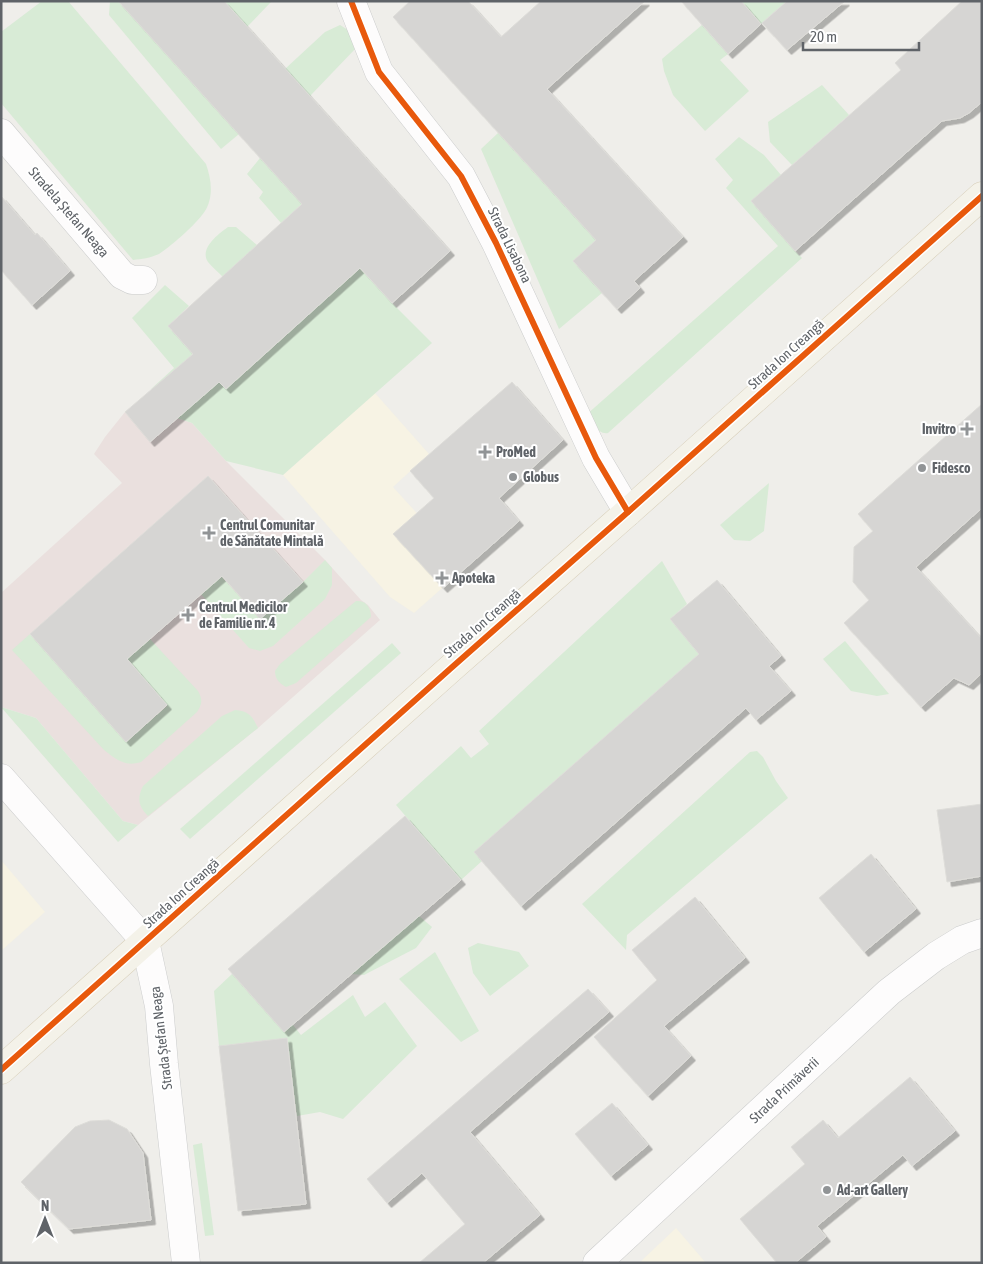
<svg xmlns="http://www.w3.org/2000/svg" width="983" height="1264" font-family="'Asap Condensed',sans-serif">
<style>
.commercial{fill:#f7f3e4}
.medical{fill:#eae0de}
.green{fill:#d8ebd6}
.building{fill:#d6d5d3;stroke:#deddd9;filter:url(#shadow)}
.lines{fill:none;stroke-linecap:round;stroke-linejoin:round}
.minor-casing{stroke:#cbcccc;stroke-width:29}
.major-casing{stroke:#d7ceb8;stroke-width:29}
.minor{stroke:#fdfcfc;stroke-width:28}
.major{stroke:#f4f2e9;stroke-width:28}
.cycleway-casing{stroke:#fff;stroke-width:9}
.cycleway{stroke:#e8590c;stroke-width:6}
.poi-dot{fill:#919496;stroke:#fff;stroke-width:2}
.labels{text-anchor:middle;stroke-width:4;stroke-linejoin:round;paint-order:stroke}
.street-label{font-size:14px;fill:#5f6368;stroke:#fff}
.poi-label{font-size:14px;font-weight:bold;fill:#5f6368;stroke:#fff;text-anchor:start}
</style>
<defs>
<filter id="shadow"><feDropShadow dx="4.5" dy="4.5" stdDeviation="0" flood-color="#0004"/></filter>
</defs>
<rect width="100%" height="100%" fill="#efeeea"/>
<!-- commercial -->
<g class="commercial">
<path d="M375,393L429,454L393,487L466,567L414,613L390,597L283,475Z"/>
<path d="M1,860L45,912L1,951Z"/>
<path d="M676,1228L706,1263H639Z"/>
</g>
<!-- medical -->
<path class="medical" d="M125,412L150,442L177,418L192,423L226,461L325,560L361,600L368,605L380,620L258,728L138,825L123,821L36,718L1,707V593L122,483L94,454L105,437Z"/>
<!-- green -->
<g class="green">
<path d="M42,1H68L206,164C210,176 213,189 209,202C208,206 205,212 202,215C194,226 170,247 159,254C150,258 142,259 133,260L1,103V32Z"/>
<path d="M110,1H118L239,134L221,149L109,15Z"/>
<path d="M224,1H272L247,27Z"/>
<path d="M741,1H787L761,24Z"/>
<path d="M340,25L348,30L356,48L310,96L285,69L325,32Z"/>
<path d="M702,25L728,54L720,60L749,91L705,131L673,95L664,71L662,59Z"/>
<path d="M822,85L849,115L792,165L770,142L768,122Z"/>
<path d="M498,133L596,240L573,261L602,293L559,329L481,149Z"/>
<path d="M739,137L764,155L781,175L795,251L802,258L608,433C598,435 592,422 586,415L778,246L726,188L733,180L715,159Z"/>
<path d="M260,158L302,204L281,223L259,198L263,192L247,174Z"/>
<path d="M228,227H236L257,245L223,277C218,272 212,267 208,262C199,249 218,234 228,227Z"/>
<path d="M360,268L392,303L432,343L283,475L226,461L192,423L177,418L151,389L174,368L132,318L165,285L189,306L168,326L226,389Z"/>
<path d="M769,483L764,531L750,541L734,540L720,525Z"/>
<path d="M325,560L332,568V585L325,599L273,646L260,651L249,648L201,594L221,576L260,619L303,582Z"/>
<path d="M662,561L687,604L670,619L699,654L474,852L482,861L461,880L396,805L461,746L471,758L489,744L479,731Z"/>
<path d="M356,601C366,600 371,608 371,617L296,683L286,687C279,683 275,679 275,671L280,664Z"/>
<path d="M30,634L126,742L167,706L127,659L150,639L198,691C203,700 202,704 197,712L141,762C125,767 117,760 104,750L12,650Z"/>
<path d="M845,641L889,694L877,696L851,691L823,659Z"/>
<path d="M392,643L401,653L190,839L180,829Z"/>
<path d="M1,707L36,718L123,821L138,825L118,842Z"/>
<path d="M235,710C249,711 252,716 258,728L148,816C138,806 137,798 143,786L222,716Z"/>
<path d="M757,751L763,757L776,781L788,798L627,935L626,950L582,904L750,752Z"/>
<path d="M419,916L432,927L416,948L364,975L351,974Z"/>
<path d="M478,943L519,952L529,966L490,996L473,973L468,948Z"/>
<path d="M435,952L479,1031L461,1042L399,979Z"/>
<path d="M232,974L258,1003L293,1025L301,1035L353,995L365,1017L385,1002L417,1046L343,1119L320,1112L297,1116L287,1039L219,1046L214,991Z"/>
<path d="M202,1143L214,1235L205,1236L193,1145Z"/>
</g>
<!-- building -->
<g class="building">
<path d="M118,1H224L450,251L392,303L360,268L226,389L219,382L150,442L125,412L193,354L168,326L302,204Z"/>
<path d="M410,1H468L501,37L541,1H645L547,89L683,237L634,281L640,288L617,309L573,261L596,240L393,17Z"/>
<path d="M681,1H741L761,24L728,54Z"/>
<path d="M787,1H845L787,50L762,23Z"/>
<path d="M962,1H982V102L969,113L960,118L942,121L795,251L751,201L901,70L895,63Z"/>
<path d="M1,196L35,235L37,233L70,271L32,305L1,270Z"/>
<path d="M512,382L563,440L499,498L519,521L443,588L393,534L434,498L410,471Z"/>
<path d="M982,404V508L916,567L982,639V673L969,685L954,678L921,707L844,623L869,600L853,582L854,547L873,531L858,514Z"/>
<path d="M208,476L303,582L260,619L222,576L127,659L167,705L126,742L30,634Z"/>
<path d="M717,580L781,656L769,666L791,691L756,720L746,708L521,906L474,852L699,654L670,619Z"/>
<path d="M982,804V876L947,882L937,810Z"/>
<path d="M405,816L461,880L284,1032L228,969Z"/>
<path d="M871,854L916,909L864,952L819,898Z"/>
<path d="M695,897L745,958L664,1026L691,1056L648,1096L594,1037L657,980L632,950Z"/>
<path d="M588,989L609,1012L470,1132L540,1215L483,1263H419L465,1224L422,1173L387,1203L367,1179Z"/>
<path d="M287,1038L306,1204L238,1211L219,1046Z"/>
<path d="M910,1077L955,1131L912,1166L903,1155L817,1226L826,1237L795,1263H777L740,1219L805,1164L791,1147L823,1120L838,1138Z"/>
<path d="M612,1103L648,1145L611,1176L575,1134Z"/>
<path d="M109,1120L127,1129L143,1153L151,1220L69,1229L21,1182L75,1127L90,1121Z"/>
</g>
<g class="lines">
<!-- minor casing -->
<g class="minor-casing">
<g id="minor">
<path d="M351,1L379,72L461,176L496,243L596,458L628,512"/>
<path d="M1,133L122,275L132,280H143"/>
<path d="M1,778L145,941L159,1006L164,1064L186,1263"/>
<path d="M597,1263L889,992L936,956L962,940L982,933"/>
</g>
</g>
<!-- major casing -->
<g class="major-casing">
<path id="major" d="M1,1070L450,669L628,512L982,196"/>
</g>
<!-- minor -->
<use href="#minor" class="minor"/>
<!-- major -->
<use href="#major" class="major"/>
<!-- cycleway casing -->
<g class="cycleway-casing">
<g id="cycleway">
<path d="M351,1L379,72L461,176L496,243L596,458L628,512"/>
<path d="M1,1070L450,669L628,512L982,196"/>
</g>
</g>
<!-- cycleway -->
<use href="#cycleway" class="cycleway"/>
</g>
<!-- markers -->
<g class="poi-dot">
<path d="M964.5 421.5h5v5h5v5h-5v5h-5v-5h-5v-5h5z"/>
<path d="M482.5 444.5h5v5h5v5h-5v5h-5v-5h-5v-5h5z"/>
<circle cx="922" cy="468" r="5"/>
<circle cx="513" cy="477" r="5"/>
<path d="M206.5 525.5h5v5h5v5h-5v5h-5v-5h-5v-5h5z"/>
<path d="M439.5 570.5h5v5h5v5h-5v5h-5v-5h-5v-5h5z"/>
<path d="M185.5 607.5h5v5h5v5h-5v5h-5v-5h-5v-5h5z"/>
<circle cx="827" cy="1190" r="5"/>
</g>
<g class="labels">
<!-- street labels -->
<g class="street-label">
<text transform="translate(69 212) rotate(49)" y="5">Stradela Ștefan Neaga</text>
<text transform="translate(510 245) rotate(64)" y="5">Strada Lisabona</text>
<text transform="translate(786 354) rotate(-42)" y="5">Strada Ion Creangă</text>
<text transform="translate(482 623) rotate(-41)" y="5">Strada Ion Creangă</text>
<text transform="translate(181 893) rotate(-42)" y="5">Strada Ion Creangă</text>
<text transform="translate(161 1038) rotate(-97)" y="5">Strada Ștefan Neaga</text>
<text transform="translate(784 1090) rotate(-43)" y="5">Strada Primăverii</text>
</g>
<!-- poi labels -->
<g class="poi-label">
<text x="956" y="434" text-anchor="end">Invitro</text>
<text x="496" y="457">ProMed</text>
<text x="932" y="473">Fidesco</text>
<text x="523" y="482">Globus</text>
<text x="220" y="530">Centrul Comunitar<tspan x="220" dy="16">de Sănătate Mintală</tspan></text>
<text x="452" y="583">Apoteka</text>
<text x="199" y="612">Centrul Medicilor<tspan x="199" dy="16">de Familie nr. 4</tspan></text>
<text x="837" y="1195">Ad-art Gallery</text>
</g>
</g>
<!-- border -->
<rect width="983" height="1264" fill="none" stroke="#5f6368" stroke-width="5"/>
<!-- north arrow -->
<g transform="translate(45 1219)" stroke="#ffffff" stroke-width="4" paint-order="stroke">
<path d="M0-4L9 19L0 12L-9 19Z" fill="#5f6368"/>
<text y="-8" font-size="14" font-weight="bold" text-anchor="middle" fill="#5f6368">N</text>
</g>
<!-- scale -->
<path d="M803 42v8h116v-8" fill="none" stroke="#5f6368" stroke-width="2.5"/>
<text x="810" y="42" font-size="15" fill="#5f6368" stroke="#ffffff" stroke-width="4" paint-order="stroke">20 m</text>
</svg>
